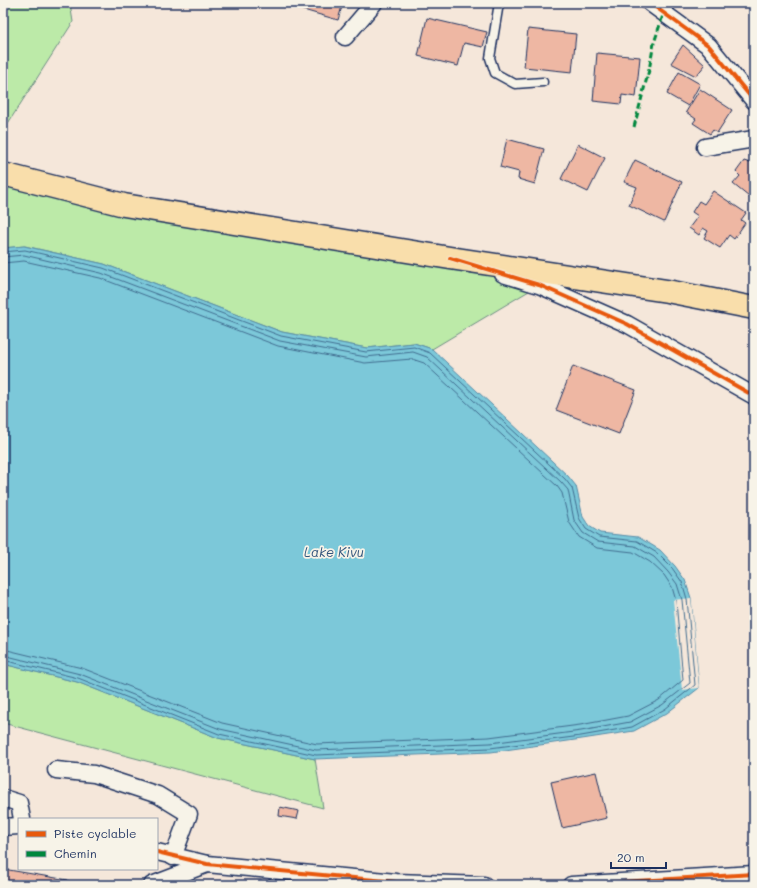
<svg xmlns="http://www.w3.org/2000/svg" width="757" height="888" font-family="Mali,sans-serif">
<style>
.green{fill:#bceaa8;stroke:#6c8c83}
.water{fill:#7bc8d9;stroke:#558ba8}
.pier{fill:#f5e7da}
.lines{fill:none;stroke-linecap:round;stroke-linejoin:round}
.shore{stroke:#416c8f;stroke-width:1}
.building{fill:#eeb7a3;stroke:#1b2f5e}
.lane-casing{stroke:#1b2f5e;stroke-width:11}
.street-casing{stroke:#1b2f5e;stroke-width:19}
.highway-casing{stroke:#1b2f5e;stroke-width:25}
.lane{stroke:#f7f3e8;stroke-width:8}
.street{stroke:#f7f3e8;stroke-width:16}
.highway{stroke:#f9deab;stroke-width:22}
.quiet{stroke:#00873e;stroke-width:3;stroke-dasharray:6 3;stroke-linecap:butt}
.cycleway-casing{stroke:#f7f3e8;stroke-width:6}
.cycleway{stroke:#e8590c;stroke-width:4}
.labels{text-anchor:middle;stroke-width:3.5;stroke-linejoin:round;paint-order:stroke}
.water-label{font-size:13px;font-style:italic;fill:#33557d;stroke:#f7f3e8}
</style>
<rect width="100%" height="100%" fill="#f5e7da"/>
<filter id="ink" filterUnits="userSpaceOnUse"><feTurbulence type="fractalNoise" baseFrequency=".025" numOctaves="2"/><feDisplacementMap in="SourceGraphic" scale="8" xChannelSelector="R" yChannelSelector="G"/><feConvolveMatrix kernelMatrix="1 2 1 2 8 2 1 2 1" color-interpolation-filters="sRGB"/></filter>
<g filter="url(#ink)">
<!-- green -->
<g class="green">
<path d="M3,3H70L73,22L3,131Z"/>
<path d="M3,174L450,258L539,285L432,349L414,343L367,348L282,332L104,264L25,246L3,248Z"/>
<path d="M3,664L77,682L218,738L315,759L323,808L3,723Z"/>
</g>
<!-- water -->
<path class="water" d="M24,246L104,264L282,332L367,348L414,343L432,349L568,476L576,486L583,517L589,526L600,533L638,537L660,550L675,566L685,580L691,598L699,688L667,713L634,731L582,739L491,752L315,759L218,738L77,682L3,664V248Z"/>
<!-- pier -->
<path class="pier" d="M691,598L699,688L682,690L673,600Z"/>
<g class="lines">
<!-- shore -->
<g class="shore">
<path d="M3,252L25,250L103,268L281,336L366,352L414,347L430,353L565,479L572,488L579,518L586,529L599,537L637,541L657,553L672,568L682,582L687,599L695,685L665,709L632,727L581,736L490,748L316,755L219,734L78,678L3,660"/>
<path d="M3,257L24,255L101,273L280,341L366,357L413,352L427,357L561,482L568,490L574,520L583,533L598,542L635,546L654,557L668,572L677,584L682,600L690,683L662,705L630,722L581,731L490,743L316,750L220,729L80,674L3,655"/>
<path d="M3,263L24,261L100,278L278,346L365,363L412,359L424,363L557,486L562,493L569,522L579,537L597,548L633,552L650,562L664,575L672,587L676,601L683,680L659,700L628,716L580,725L489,737L317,744L222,723L82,668L3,649"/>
</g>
</g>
<!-- building -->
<g class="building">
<path d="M279,3H343L338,20Z"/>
<path d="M427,18L487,32L483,47L464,43L458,66L418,56Z"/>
<path d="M528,29L576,34L572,72L524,67Z"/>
<path d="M683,45L705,65L696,76L671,63Z"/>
<path d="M597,53L640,57L636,97L622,95L621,104L593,101Z"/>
<path d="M679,72L700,84L688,106L667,94Z"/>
<path d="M700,89L732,110L717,133L713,130L710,134L693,123L696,119L686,112Z"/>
<path d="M507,139L544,149L535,184L518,179L519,172L500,167Z"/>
<path d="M578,144L605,158L588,192L561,179Z"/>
<path d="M754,157V201L733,184L740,176L736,172L744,161L750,163Z"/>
<path d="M635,160L682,182L664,222L629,205L637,187L624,182Z"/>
<path d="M713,191L746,213L741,220L745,223L734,239L729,235L720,248L704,238L708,231L703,228L699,235L689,228L698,216L692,212L699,201L704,204Z"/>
<path d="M573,366L636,390L619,434L556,410Z"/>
<path d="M596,772L607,818L562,828L551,782Z"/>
<path d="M280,807L299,811L297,819L279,816Z"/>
<path d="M3,869L68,880L70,885H3Z"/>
</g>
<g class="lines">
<!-- lane casing -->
<g class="lane-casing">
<path id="lane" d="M499,3L490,58L495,73L515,84L543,82"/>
</g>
<!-- street casing -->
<g class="street-casing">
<g id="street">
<path d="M650,3L709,46L754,101"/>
<path d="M345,37L374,3"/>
<path d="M705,147L754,139"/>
<path d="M503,274L539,285L627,324L754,396"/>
<path d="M56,770L94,774L158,795L189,814L173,857"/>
<path d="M3,798L19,803L22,819"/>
<path d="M3,827L19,826"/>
<path d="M157,852L207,864L396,882L484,885"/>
<path d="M152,885L207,864"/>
<path d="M571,885L754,874"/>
</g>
</g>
<!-- highway casing -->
<g class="highway-casing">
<path id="highway" d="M3,174L124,205L450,258L667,291L754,308"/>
</g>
<!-- lane -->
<use href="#lane" class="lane"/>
<!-- street -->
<use href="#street" class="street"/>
<!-- highway -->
<use href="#highway" class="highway"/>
<!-- quiet -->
<path class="quiet" d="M634,127L649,70L654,43L664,12"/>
<!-- cycleway casing -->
<g class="cycleway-casing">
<g id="cycleway">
<path d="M650,3L709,46L754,101"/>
<path d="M450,258L539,285L627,324L754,396"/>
<path d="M157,852L207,864L396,882L484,885"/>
<path d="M571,885L754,874"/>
</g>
</g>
<!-- cycleway -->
<use href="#cycleway" class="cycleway"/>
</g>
</g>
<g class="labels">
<!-- water labels -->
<g class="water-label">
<text x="334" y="557">Lake Kivu</text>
</g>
</g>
<!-- margin -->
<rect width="757" height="888" fill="none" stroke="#f7f3e8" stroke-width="16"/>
<rect x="8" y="8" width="741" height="872" fill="none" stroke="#1b2f5e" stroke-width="1.5" filter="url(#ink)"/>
<!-- legend -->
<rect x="18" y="818" width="140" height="52" fill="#f7f3e8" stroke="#9fa5b1"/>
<rect x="26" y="831" width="20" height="6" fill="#e8590c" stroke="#9fa5b1"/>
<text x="54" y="838" font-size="12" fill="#1b2f5e">Piste cyclable</text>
<rect x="26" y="851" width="20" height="6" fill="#00873e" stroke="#9fa5b1"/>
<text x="54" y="858" font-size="12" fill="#1b2f5e">Chemin</text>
<!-- scale -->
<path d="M611 862v6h55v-6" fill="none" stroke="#1b2f5e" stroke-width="2"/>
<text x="617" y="862" font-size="12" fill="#1b2f5e" stroke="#f7f3e8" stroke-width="3" paint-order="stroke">20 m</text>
</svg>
